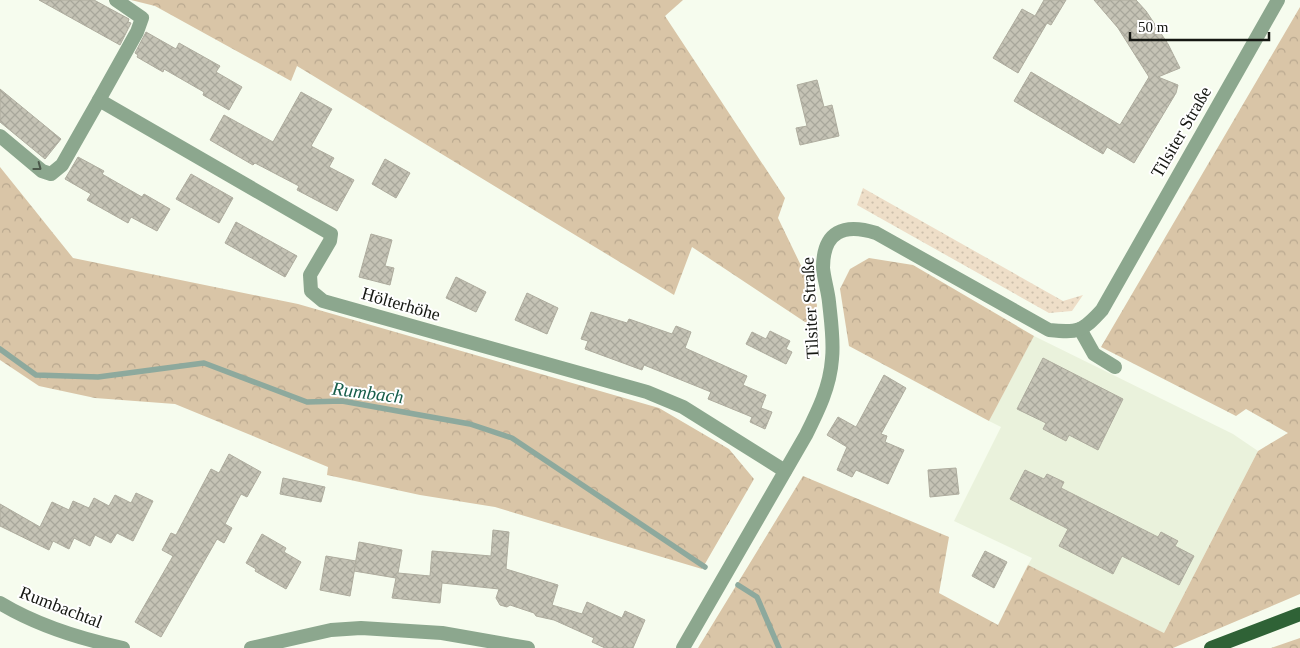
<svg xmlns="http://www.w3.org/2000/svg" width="1300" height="648" font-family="Georgia,serif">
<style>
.built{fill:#eaf2dc}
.grass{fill:url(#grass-dots)}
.forest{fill:url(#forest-crowns)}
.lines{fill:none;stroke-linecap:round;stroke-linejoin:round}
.stream{stroke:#8da99d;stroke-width:5.5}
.building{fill:url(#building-cross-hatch);stroke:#aeac9e}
.minor{stroke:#8ca78e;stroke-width:14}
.primary{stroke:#2f6236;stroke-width:14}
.oneway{stroke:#4b584a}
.labels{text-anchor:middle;stroke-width:4;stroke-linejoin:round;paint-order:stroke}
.street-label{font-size:18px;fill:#151712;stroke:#fff}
.water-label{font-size:19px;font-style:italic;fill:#165d4a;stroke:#fff}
</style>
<defs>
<pattern id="grass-dots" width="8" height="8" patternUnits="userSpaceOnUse" patternTransform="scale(1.25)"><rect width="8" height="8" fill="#eedec8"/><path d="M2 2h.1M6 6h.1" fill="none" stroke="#cbbeab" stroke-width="1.8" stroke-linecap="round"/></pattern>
<pattern id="forest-crowns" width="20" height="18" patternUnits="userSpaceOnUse" patternTransform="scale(1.25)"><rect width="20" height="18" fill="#d9c5a7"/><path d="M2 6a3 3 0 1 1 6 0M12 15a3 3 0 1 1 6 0" fill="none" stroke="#b9a88f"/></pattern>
<pattern id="building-cross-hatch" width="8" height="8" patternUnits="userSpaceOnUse" patternTransform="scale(1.25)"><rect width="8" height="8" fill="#c5c3b5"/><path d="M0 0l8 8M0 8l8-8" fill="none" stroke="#a8a79b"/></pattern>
</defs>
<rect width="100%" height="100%" fill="#f6fcee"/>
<!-- built -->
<path class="built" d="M1034,336L1233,434L1258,451L1164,633L1028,565L1032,558L954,521L1001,427L989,421Z"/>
<!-- grass -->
<path class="grass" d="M863,188L1063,301L1083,295L1072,311L1049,313L857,205Z"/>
<!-- forest -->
<g class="forest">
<path d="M131,0H683L665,16L785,198L778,218L807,278L817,305L814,328L692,247L674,295L297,66L291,81L155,6Z"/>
<path d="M1300,7V594L1173,648H698L803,476L949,537L939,593L998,625L1028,565L1164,633L1258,451L1288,433L1246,409L1236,416L1101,347Z"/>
<path d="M0,167L73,258L298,304L659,408L729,449L754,479L702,569L495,507L420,495L327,475L328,467L175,404L95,398L39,386L0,360Z"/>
<path d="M869,258L913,265L1034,336L989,421L849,346L840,289L850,269Z"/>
<path d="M1300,638V648H1271Z"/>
</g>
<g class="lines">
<!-- stream -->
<g class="stream">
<path d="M0,349L36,375L98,377L204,363L307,402L342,401L470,424L512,438L705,567"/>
<path d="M738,585L757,597L779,648"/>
</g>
</g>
<!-- building -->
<g class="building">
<path d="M39,0H94L129,19L128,22L131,23L120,45Z"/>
<path d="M1044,0H1066L1051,25L1047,23L1018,73L993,58L1022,9L1035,16Z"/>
<path d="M1094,0H1136L1146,11L1168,44L1180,68L1158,77L1178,85L1176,93L1134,163L1107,147L1103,154L1014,101L1031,72L1120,125L1149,77L1118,28Z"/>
<path d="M146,32L176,49L179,43L220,66L216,72L242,87L229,110L203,95L204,92L164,69L163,72L137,57L138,55L135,53Z"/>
<path d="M817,80L824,107L832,105L839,136L800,145L796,128L807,126L797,85Z"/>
<path d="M0,89L61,139L45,159L0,122Z"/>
<path d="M301,92L332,109L311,146L334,158L329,167L354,180L337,211L297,190L299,186L255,163L253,165L210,140L224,115L273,142Z"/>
<path d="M78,157L104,171L102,174L142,197L144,194L170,209L157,231L131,217L128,223L87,200L91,194L65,179Z"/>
<path d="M385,159L410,173L396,198L372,184Z"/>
<path d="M191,174L233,198L219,223L176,199Z"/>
<path d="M236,222L297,256L285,277L225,243Z"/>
<path d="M371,234L392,240L385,266L394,268L390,285L359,277Z"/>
<path d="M456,277L486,292L476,312L446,298Z"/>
<path d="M527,293L558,308L547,334L515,320Z"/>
<path d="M591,312L627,323L629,319L672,334L676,326L691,332L685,348L747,376L743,385L766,395L761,408L772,412L765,429L750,422L752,417L708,399L711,392L644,365L642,370L585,349L588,341L581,339Z"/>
<path d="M770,331L790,341L786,349L792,352L786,364L746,344L752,332L766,339Z"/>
<path d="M1043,358L1123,399L1098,450L1069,435L1066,441L1043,429L1046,423L1017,409Z"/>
<path d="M884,375L906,388L881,434L887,436L885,442L904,450L888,484L856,470L852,477L837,470L847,447L827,435L838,417L856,427Z"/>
<path d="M229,454L261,472L247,497L241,494L225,524L232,528L224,543L217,539L161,637L135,622L173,556L162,550L171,533L176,535L211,469L219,473Z"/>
<path d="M956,468L959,494L930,497L928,470Z"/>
<path d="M1025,470L1044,479L1047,474L1064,482L1061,488L1158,537L1161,532L1178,541L1175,546L1194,556L1179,585L1122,556L1113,574L1059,546L1068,529L1010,499Z"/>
<path d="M283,478L325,487L321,502L280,494Z"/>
<path d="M136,493L153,501L133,541L117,533L111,543L95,535L90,546L74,538L69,549L53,541L49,550L0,526V504L40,527L52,502L69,510L73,501L89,508L94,498L109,506L115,495L131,503Z"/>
<path d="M493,530L509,532L506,569L558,585L552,605L582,614L587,602L622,618L625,611L645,620L633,648H605L592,642L594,638L554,620L536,616L534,613L510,605L507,607L500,605L496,598L499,589L442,583L440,603L392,598L396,578L354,571L359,542L402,550L398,573L430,576L432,551L491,556Z"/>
<path d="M262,534L286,548L284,552L301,562L286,589L255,571L256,569L246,563Z"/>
<path d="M985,551L1007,562L994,588L972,576Z"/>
<path d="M326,556L356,561L350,596L320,590Z"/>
</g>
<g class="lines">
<!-- minor -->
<g class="minor">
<path d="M99,100L137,32L142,18L116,0"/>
<path d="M0,136L42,171L51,174L62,165L99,100L331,234L330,241L310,275L311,291L323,301L647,392L683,407L785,471"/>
<path d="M1080,329L1094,354L1115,367"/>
<path d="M0,603C38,626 81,639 123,648"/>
<path d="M251,648L331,630L361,628L442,633L528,648"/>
<path d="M683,648L806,435C818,411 830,387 832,359C834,341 831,321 829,302C828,291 824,279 823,268C823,231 844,223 876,233L1049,330C1078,333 1082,332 1102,310L1278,0"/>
</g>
<!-- primary -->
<path class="primary" d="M1211,648L1300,614"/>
</g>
<!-- one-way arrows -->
<defs><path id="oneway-chevron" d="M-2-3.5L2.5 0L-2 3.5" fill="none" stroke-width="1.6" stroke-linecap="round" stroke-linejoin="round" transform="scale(1.25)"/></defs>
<use class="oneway" href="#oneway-chevron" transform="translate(38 167) rotate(37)"/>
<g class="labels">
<!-- street labels -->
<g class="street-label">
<text transform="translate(1181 132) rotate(-60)" y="6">Tilsiter Straße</text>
<text transform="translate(401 304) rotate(16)" y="6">Hölterhöhe</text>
<text transform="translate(810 308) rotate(-93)" y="6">Tilsiter Straße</text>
<text transform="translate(61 607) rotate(21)" y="6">Rumbachtal</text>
</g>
<!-- water labels -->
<g class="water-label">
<text transform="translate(368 392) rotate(7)" y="7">Rumbach</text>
</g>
</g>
<!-- scale -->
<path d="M1130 32v8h139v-8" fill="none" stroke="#151712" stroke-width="2.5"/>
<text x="1138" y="32" font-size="15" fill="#151712" stroke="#ffffff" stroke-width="4" paint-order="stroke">50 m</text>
</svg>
